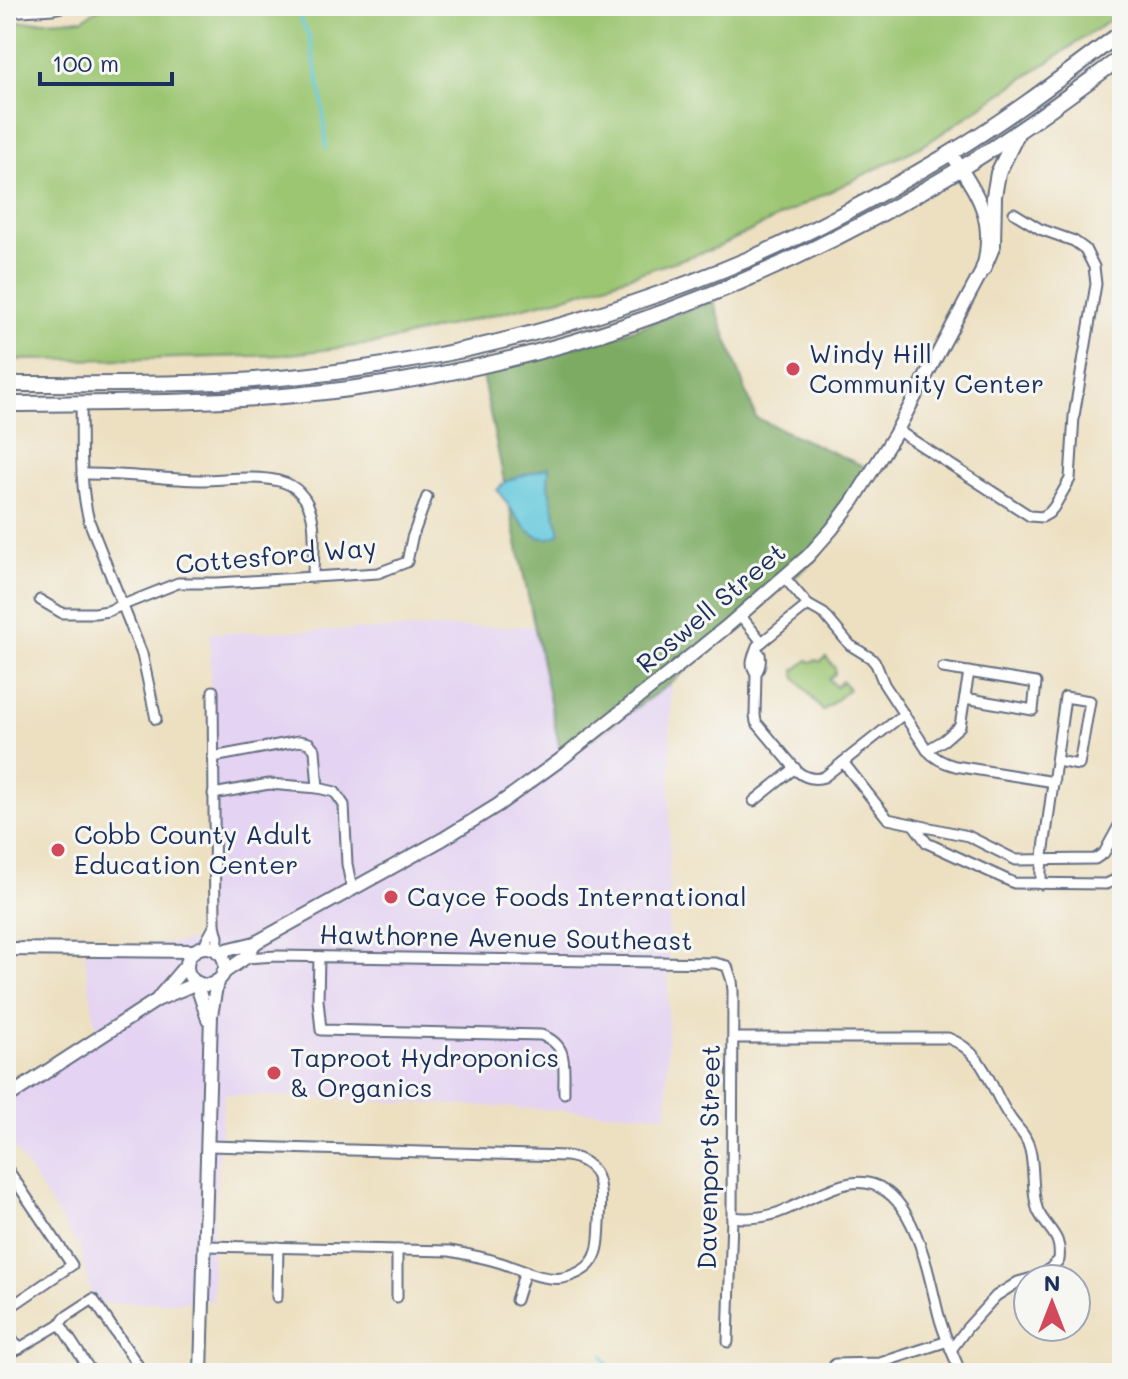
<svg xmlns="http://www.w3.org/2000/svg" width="1128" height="1379" font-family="Mali,sans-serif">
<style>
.built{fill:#e4d3f2}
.green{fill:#9cc672;stroke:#5c7a68;stroke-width:2}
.forest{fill:#7dab64;stroke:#4c6d61;stroke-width:2}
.water{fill:#5fc7dc;stroke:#3d7b9d;stroke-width:2}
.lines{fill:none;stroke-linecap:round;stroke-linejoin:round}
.stream{stroke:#5fc7dc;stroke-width:3}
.minor-casing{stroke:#646d81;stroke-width:13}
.tertiary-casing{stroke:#646d81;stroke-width:16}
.secondary-casing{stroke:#646d81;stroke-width:18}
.minor{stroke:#fff;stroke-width:9}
.tertiary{stroke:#fff;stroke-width:12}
.secondary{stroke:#fff;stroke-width:14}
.poi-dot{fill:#d1495b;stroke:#f6f6f2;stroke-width:3}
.labels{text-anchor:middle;stroke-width:6;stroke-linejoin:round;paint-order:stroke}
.poi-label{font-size:26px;fill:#1b2f5e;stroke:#f6f6f2;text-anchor:start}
.street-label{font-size:26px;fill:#1b2f5e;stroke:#f6f6f2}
</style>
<rect width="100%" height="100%" fill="#f6f6f2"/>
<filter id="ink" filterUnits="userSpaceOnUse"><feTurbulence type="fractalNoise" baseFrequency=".0125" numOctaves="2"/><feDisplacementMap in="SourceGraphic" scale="16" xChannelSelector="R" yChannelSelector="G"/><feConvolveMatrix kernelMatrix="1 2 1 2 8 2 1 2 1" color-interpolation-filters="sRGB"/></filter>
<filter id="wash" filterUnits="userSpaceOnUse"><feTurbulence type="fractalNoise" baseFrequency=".006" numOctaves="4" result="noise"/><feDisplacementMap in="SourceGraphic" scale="32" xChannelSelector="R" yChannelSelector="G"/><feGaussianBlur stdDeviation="1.8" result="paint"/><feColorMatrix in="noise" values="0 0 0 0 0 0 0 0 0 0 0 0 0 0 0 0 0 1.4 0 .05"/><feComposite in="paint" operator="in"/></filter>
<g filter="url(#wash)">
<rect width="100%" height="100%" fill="#ede0c1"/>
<!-- built -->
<path class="built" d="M534,626L562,758L671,683L667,1115L224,1094L212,1243L213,1301L93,1304L80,1249L6,1135V1098L97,1036L84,952L194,941L206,930L213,757L211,748L210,633Z"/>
<!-- green -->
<g class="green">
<path d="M103,6H1122V12L926,144L716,248L569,296L379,343L283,355L148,359L6,360V23L83,19Z"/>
<path d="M826,657L835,668V674L829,679L836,687L842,681L849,689L823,711L795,677V670L808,660L810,662L817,660L820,662Z"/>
</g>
<!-- forest -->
<path class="forest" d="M713,301L756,418L872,470L816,559L671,683L562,759L481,370L612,337Z"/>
<!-- water -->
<path class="water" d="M549,467L548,486L560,533C532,554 512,507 497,490L506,481Z"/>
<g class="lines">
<!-- stream -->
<g class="stream">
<path d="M294,6L309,36L322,98L326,148"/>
<path d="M603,1355L612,1373"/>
</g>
</g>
</g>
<g filter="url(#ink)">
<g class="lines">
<!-- minor casing -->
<g class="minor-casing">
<g id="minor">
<path d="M6,12L53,9L67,6"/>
<path d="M81,403C82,443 79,482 89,521L142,654L156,719"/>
<path d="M897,430L1030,516L1042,517L1049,513L1054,507L1070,479L1074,416L1096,284L1094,267L1085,249L1074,241L1040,229L1014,213"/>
<path d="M82,474C121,473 160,479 199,480C226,480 253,475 279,481C287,483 295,487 300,493C320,513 313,551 313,576"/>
<path d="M784,577L808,605L824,614L850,645L871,658L876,664L884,684L927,750C935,759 943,763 955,766L1054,782"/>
<path d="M40,600L62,613H95L108,611L178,583H217L378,573L407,562L412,538L427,497"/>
<path d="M740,615L762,642"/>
<path d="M756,650L760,654C761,661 761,667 756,673L755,715L756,722L798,772C806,778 815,780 824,777L904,714"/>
<path d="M943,668L1036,683L1033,710L965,698"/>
<path d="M756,673C748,663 754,656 757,646L808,605"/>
<path d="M213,691L215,925L218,937L217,951"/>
<path d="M927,750L944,740L960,726L969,672"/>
<path d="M213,757L299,741L309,743L315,750L318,788"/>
<path d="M843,762L888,819L968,836L1016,860L1095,859L1104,853L1122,820"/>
<path d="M213,794L269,784L318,788L335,792L344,805L347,864L352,889"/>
<path d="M754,801L795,768"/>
<path d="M913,824L927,843L1014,883L1106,884L1115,880L1122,870"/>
<path d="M1041,884V870L1065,697L1090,701L1079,765L1057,761"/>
<path d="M203,947L215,925"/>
<path d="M319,957L318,1000L321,1030L541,1035C570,1045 563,1067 564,1093"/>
<path d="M245,958L277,956L715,963L727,966L732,981L733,991L732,1217L728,1342"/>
<path d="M733,1038H948C988,1054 989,1089 1011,1119C1020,1132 1026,1134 1030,1150C1035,1169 1031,1193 1038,1211C1048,1231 1062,1234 1059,1260L1043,1275L1018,1282L996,1296L967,1328L951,1350"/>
<path d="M6,1167L72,1265L6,1310"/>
<path d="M732,1217C782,1223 799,1198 842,1185C912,1164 927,1271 939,1316C944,1335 953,1355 961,1373"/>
<path d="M205,1246L450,1251C466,1254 482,1257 498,1262C519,1268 540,1281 563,1278C572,1276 584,1271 590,1264C600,1253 599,1237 600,1223C601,1193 605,1161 566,1156L209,1146"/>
<path d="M277,1297L278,1247"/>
<path d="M397,1297V1250"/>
<path d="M516,1300L525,1271"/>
<path d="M60,1324L64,1318L93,1299L143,1373"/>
<path d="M6,1330L19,1349"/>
<path d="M6,1356L60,1324L92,1373"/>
<path d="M835,1364L880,1363L948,1341"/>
</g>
</g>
<!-- tertiary casing -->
<g class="tertiary-casing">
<g id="tertiary">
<circle cx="206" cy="966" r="19"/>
<path d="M6,949L194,951"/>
<path d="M218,952L255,943L443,839L498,805L560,760L672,671L725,628L808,556L832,529L853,501L894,436L983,269C996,216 977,195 951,153"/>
<path d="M223,973L245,958L255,943"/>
<path d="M198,983L199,992L208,1019"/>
<path d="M159,997L187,964"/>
<path d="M6,1098L157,1000L197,983"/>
<path d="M201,1373L211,1015L217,981"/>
</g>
</g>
<!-- secondary casing -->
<g class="secondary-casing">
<g id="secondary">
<path d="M983,269L993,245L994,196L998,173L1016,136"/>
<path d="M6,384C105,384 204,386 302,376C459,359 611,318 756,256C823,227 887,191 949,154C1009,118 1066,74 1122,32"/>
<path d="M6,404C121,403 235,404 349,389C568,361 770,284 958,170C1015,136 1068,96 1122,57"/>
</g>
</g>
<!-- minor -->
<use href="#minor" class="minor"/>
<!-- tertiary -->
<use href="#tertiary" class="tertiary"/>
<!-- secondary -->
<use href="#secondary" class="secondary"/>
</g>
</g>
<!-- markers -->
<g class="poi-dot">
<circle cx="793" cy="369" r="8"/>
<circle cx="58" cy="850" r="8"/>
<circle cx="391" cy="897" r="8"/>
<circle cx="274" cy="1073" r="8"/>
</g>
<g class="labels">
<!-- poi labels -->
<g class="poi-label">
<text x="809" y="363">Windy Hill<tspan x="809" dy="30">Community Center</tspan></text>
<text x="74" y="844">Cobb County Adult<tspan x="74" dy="30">Education Center</tspan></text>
<text x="407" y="906">Cayce Foods International</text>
<text x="290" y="1067">Taproot Hydroponics<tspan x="290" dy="30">&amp; Organics</tspan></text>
</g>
<!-- street labels -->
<g class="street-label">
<text transform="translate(276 556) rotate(-5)" y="9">Cottesford Way</text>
<text transform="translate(711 608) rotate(-40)" y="9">Roswell Street</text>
<text transform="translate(506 938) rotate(1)" y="9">Hawthorne Avenue Southeast</text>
<text transform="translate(709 1157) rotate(-89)" y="9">Davenport Street</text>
</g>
</g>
<!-- margin -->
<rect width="1128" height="1379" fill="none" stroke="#f6f6f2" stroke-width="32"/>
<!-- north arrow -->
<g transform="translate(1052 1303)"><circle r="38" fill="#f6f6f2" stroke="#9ea6b7" stroke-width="2"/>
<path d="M0-6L14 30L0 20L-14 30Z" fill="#d1495b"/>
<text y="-12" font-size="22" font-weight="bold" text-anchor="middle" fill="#1b2f5e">N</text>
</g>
<!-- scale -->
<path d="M40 72v12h132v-12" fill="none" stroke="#1b2f5e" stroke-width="4"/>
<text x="52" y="72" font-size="24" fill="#1b2f5e" stroke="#f6f6f2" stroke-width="6" paint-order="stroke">100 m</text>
</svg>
